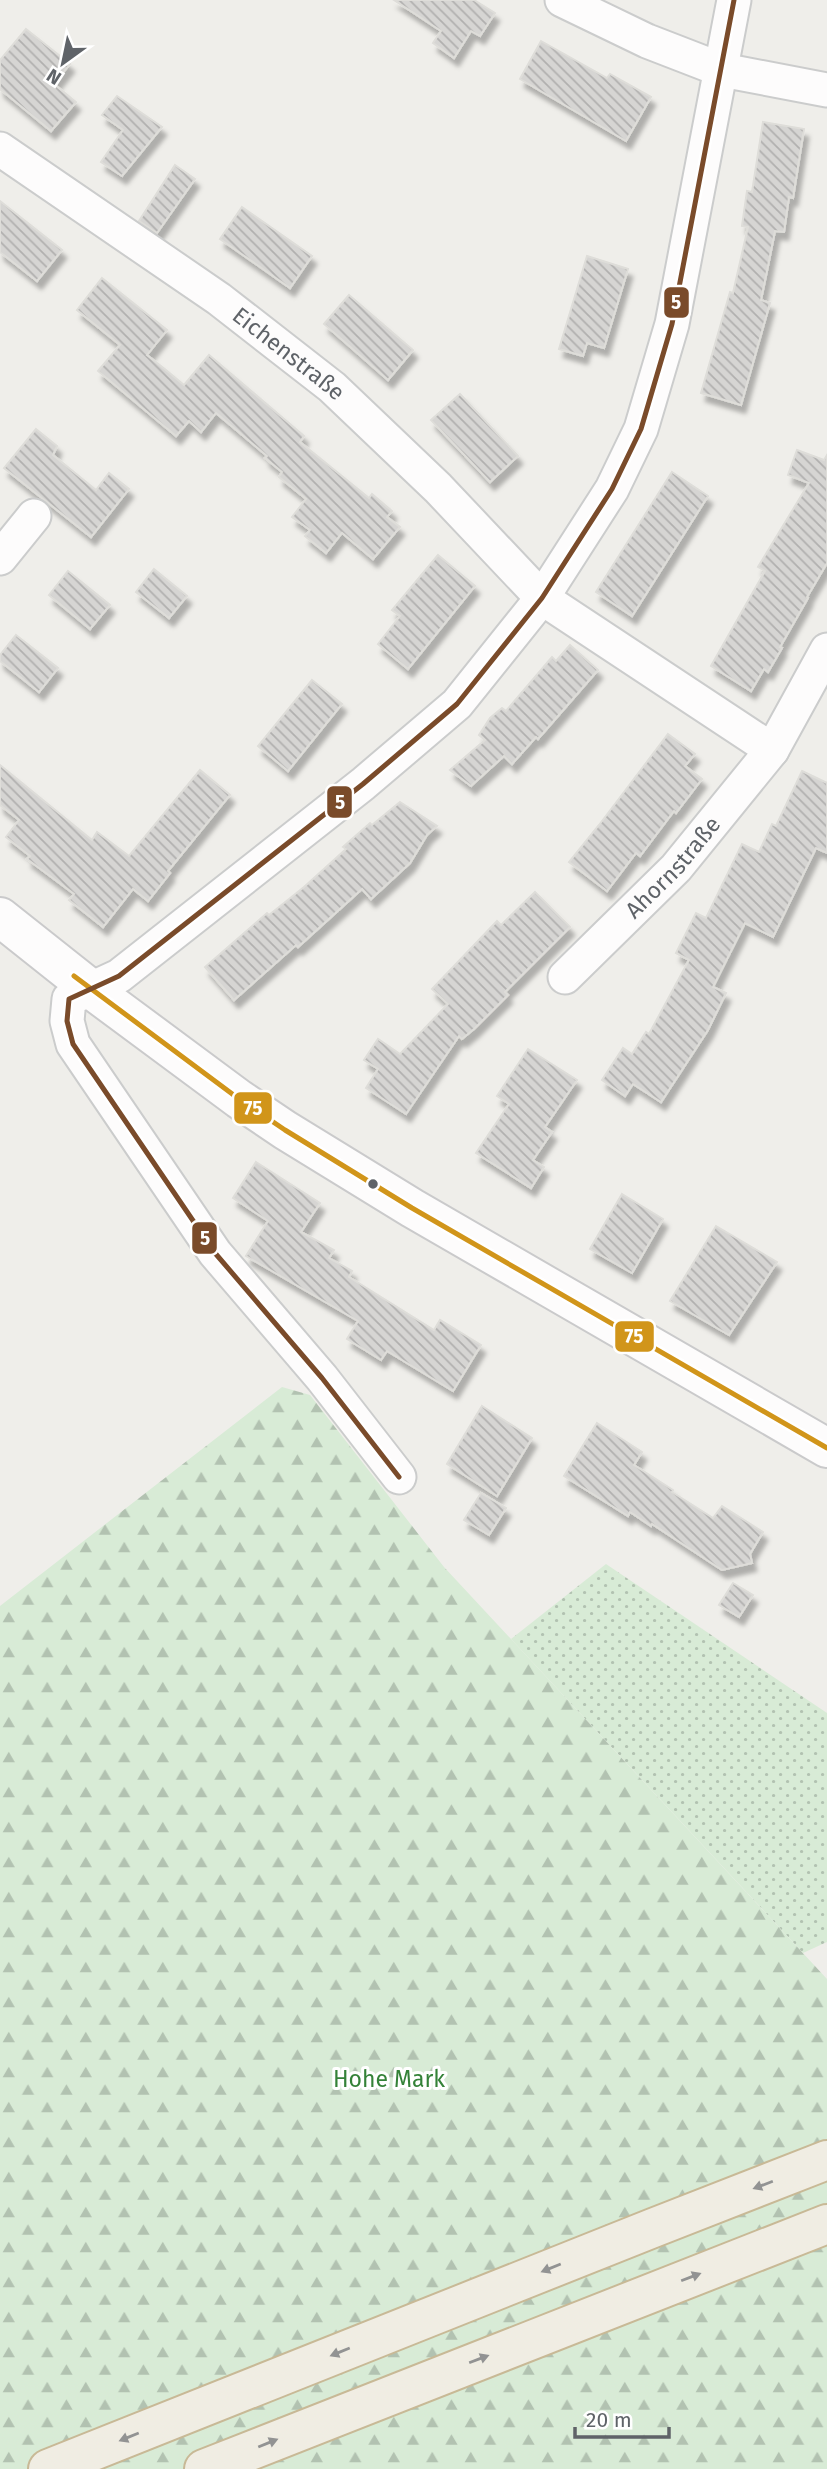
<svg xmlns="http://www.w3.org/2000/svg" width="827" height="2469" font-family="'Fira Sans',sans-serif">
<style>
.grass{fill:url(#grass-dots)}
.forest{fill:url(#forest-firs)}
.building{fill:url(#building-back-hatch);stroke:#deddd9;stroke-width:2;filter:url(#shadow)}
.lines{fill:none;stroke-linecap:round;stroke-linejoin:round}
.street-casing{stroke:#cbcccc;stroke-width:37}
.secondary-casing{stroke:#cacacb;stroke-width:42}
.highway-casing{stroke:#c8b996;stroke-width:42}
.street{stroke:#fdfcfc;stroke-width:33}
.secondary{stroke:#fdfcfc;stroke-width:38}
.highway{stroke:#f0ede3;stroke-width:38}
.bus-1-casing{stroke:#fff;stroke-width:10}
.bus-2-casing{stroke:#fff;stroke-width:10}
.bus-1{stroke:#d1951a;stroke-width:5}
.bus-2{stroke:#7a4b2a;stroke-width:5}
.oneway{fill:#929393}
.bus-dot{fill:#5f6368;stroke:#fff;stroke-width:2.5}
.labels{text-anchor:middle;stroke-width:6;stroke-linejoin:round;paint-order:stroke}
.street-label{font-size:23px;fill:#5f6368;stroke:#fff}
.park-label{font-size:23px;fill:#348238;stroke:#fff}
.line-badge{stroke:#fff;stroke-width:2.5}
.badge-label{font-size:19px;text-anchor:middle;font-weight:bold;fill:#fff}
</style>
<defs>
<pattern id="grass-dots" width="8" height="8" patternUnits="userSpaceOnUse" patternTransform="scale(1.75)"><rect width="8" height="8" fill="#d8ebd6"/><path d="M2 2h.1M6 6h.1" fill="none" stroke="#b2c2b1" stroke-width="1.8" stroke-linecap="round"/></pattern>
<pattern id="forest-firs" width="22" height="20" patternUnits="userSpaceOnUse" patternTransform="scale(1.75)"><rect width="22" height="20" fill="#d8ebd6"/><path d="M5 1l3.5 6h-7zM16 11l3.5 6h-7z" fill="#b2c2b1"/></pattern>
<pattern id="building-back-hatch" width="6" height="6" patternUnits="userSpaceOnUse" patternTransform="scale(1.75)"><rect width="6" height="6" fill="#d6d5d3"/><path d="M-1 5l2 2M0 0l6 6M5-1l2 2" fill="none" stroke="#b1b0af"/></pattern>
<filter id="shadow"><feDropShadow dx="4.5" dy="8" stdDeviation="2" flood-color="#0004"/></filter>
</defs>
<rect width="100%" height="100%" fill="#efeeea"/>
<!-- grass -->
<path class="grass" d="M606,1564L827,1713V1942L803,1953L511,1639Z"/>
<!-- forest -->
<path class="forest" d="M282,1387L310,1395L444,1567L827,1979V2469H0V1606Z"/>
<!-- building -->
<g class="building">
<path d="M394,0H474L495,13L480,36L471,31L454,58L433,43L441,31Z"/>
<path d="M26,29L70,64L54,84L76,102L51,131L0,89V60Z"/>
<path d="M541,41L607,78L610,74L651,97L626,141L520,79Z"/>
<path d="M117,96L162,127L122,176L101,162L123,130L102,115Z"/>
<path d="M763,122L804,129L793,198L789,197L784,232L775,231L768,266L761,300L770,303L741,405L701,393L730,292L733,293L748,227L742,226L747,191L752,192Z"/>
<path d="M175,165L195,179L157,233L139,221Z"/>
<path d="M0,201L62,250L37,281L0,252Z"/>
<path d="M242,207L312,256L290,288L220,239Z"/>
<path d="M587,256L628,269L604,348L587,343L583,356L559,349Z"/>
<path d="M102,278L167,330L147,355L166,370L184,385L209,355L304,436L300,442L369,498L372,494L392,511L387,517L400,527L373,559L342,533L326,553L305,536L310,530L292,517L306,499L279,477L282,472L265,458L267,456L216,413L201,432L189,421L176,436L98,371L120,345L77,310Z"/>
<path d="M349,295L413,350L388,380L324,324Z"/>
<path d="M460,394L518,456L490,482L431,420Z"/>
<path d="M36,429L57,446L53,455L96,490L109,473L129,489L91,537L4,468Z"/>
<path d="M797,450L824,460L827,455V563L807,597L808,598L780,647L782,648L768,672L764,669L751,691L711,666L765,571L758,567L809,483L788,475Z"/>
<path d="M672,472L708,496L632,616L596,592Z"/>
<path d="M438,555L475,586L408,669L378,644L400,616L392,610Z"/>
<path d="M154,569L187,596L169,618L136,592Z"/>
<path d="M68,571L110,605L90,629L49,595Z"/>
<path d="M16,635L58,668L39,692L0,661V655Z"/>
<path d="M570,645L598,670L538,739L536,737L512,764L504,756L471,786L450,770L485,740L479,735L490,718L502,708L506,711L552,657L556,661Z"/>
<path d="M312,680L342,704L288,771L258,746Z"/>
<path d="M668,734L695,754L685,766L702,779L676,813L674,811L640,856L636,853L607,891L569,862L599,825Z"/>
<path d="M0,765L92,840L97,832L129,856L200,770L230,795L168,871L170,873L148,901L133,889L103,927L69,900L74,894L27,859L30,856L6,837L19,820L0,805Z"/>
<path d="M802,771L827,783V853L816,848L773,937L745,923L713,987L726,993L708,1030L661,1102L633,1084L625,1096L602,1080L623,1048L632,1054L646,1032L649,1034L689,960L676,953L696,913L706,918L742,844L759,852L772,824L776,826Z"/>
<path d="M400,802L437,826L427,835L410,863L371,899L362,889L298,947L296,945L234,1000L205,967L267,913L269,915L304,887L346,849L343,847L370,823L372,825Z"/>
<path d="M535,892L570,927L505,992L508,995L474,1029L462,1039L459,1036L406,1114L366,1088L378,1069L364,1060L378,1039L400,1054L448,1004L432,989L497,921L501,925Z"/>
<path d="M528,1049L577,1080L545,1127L552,1132L533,1160L544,1167L531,1188L476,1153L509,1104L497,1096Z"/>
<path d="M256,1162L320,1203L301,1232L334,1250L329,1258L352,1271L349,1277L434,1330L440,1320L481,1345L453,1391L387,1351L381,1360L347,1339L358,1321L246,1256L268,1221L233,1198Z"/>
<path d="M622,1194L663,1219L632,1273L590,1249Z"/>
<path d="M716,1226L777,1262L729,1335L670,1301Z"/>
<path d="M482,1406L532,1438L497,1496L447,1464Z"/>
<path d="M597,1423L642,1452L634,1465L673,1490L672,1492L713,1518L722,1506L763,1532L750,1554L752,1563L722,1570L652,1524L651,1526L630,1512L628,1516L564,1476Z"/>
<path d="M481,1493L506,1508L489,1535L464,1520Z"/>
<path d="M733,1583L753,1595L739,1617L719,1605Z"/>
</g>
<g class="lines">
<!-- street casing -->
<g class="street-casing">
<g id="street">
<path d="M562,0L647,41L722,70L827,90"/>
<path id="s1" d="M0,149L219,299L332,387L438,488L542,598L772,750"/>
<path d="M0,558L34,516"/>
<path id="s2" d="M565,977L676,868L772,750L827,650"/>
<path d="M399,1477L322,1378L215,1253L73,1044L67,1021L69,999L119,976L363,784L457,704L542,598L612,489L641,429L672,324L734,0"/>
</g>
</g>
<!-- secondary casing -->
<g class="secondary-casing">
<path id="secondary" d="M0,917L92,990L239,1099L285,1130L412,1208L827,1448"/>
</g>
<!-- highway casing -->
<g class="highway-casing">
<g id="highway">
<path d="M48,2469L653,2228L827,2160"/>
<path d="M204,2469L827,2224"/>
</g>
</g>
<!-- street -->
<use href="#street" class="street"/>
<!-- secondary -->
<use href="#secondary" class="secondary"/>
<!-- highway -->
<use href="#highway" class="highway"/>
<!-- bus-1 casing -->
<g class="bus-1-casing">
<path id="bus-1" d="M74,976L239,1099L285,1130L412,1208L827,1448"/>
</g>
<!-- bus-2 casing -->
<g class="bus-2-casing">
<path id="bus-2" d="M399,1477L322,1378L215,1253L73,1044L67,1021L69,999L119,976L363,784L457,704L542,598L612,489L641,429L672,324L734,0"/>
</g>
<!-- bus-1 -->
<use href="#bus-1" class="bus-1"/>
<!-- bus-2 -->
<use href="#bus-2" class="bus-2"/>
</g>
<!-- one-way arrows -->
<defs><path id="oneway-solid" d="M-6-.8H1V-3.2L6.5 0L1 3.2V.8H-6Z" transform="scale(1.75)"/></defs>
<g class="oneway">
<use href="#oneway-solid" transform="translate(763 2185) rotate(159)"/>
<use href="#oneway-solid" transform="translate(551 2268) rotate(158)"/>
<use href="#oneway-solid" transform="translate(691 2277) rotate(-21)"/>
<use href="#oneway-solid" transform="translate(340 2352) rotate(158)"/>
<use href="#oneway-solid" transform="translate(479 2359) rotate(-21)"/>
<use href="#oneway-solid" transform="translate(129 2437) rotate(158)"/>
<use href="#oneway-solid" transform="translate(268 2443) rotate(-22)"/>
</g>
<!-- markers -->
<circle class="bus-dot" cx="373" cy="1184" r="6"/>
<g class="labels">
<!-- street labels -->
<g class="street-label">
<text dy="8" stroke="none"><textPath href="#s1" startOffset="354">Eichenstraße</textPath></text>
<text dy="8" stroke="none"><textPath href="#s2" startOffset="154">Ahornstraße</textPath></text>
</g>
<!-- park labels -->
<g class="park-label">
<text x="389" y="2087">Hohe Mark</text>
</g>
</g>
<g class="line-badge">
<rect x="663" y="286" width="27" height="33" rx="7" fill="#7a4b2a"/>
<rect x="326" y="785" width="27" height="34" rx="7" fill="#7a4b2a"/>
<rect x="233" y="1091" width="40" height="34" rx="7" fill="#d1951a"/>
<rect x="191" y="1221" width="27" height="34" rx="7" fill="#7a4b2a"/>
<rect x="614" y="1320" width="41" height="33" rx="7" fill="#d1951a"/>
</g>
<g class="badge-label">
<text x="676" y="309">5</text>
<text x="340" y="809">5</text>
<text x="253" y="1115">75</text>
<text x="205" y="1245">5</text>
<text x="634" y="1343">75</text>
</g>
<!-- north arrow -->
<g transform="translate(63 63) rotate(213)" stroke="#ffffff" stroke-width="5" paint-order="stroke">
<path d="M0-5L12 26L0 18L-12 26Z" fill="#5f6368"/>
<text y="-10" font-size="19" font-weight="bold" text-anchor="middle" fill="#5f6368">N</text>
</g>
<!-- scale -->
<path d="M575 2427v10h94v-10" fill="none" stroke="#5f6368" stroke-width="3.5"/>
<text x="586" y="2427" font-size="21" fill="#5f6368" stroke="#ffffff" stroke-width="5" paint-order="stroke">20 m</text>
</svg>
